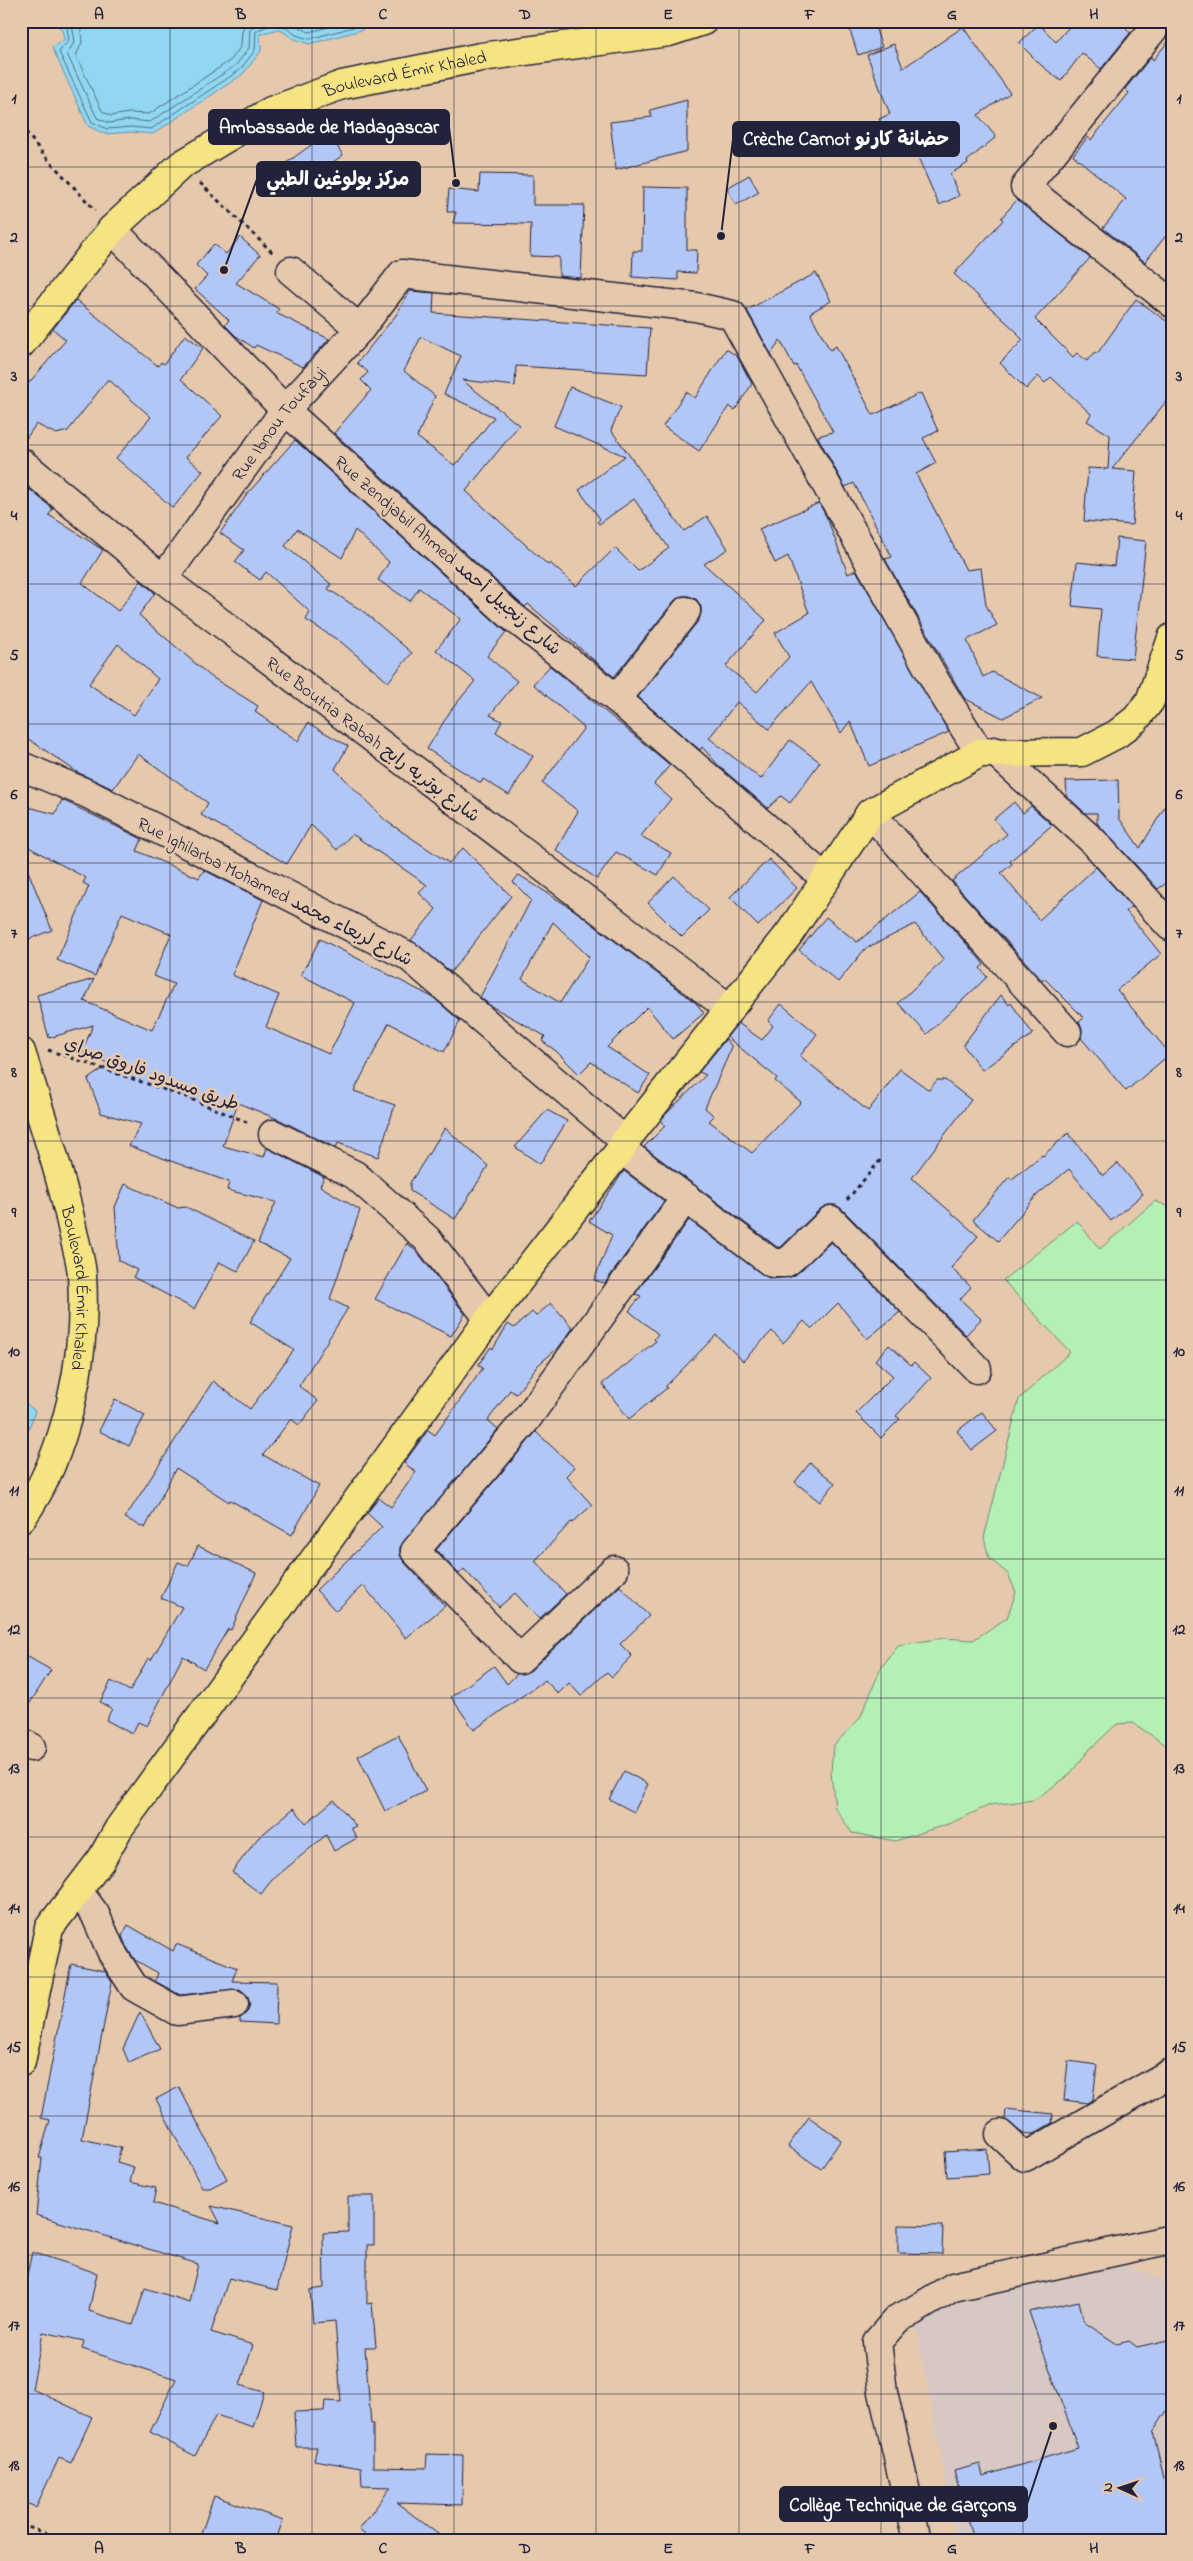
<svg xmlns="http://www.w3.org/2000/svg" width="1193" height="2561" font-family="'Indie Flower','Playpen Sans Arabic',sans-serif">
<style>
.built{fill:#d7c8c3}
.green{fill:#b4efb3;stroke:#6b8877}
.water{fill:#91d7f2;stroke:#658fa9}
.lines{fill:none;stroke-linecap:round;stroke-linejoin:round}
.shore{stroke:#4e6a84;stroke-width:1}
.building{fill:#b3c7f6;stroke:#22223b;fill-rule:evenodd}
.minor-casing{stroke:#22223b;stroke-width:31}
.major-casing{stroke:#22223b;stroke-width:31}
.path{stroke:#22223b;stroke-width:3;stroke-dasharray:4 4;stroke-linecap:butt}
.minor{stroke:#e6c9ad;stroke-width:28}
.major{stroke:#f6e381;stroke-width:28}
.grid{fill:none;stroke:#22223b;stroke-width:1;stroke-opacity:0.55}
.labels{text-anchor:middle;stroke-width:5;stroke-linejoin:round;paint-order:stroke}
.street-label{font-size:18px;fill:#22223b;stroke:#e6c9ad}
.leader{fill:none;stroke:#22223b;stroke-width:2}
.callout-dot{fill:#22223b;stroke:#e6c9ad;stroke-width:2}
.callout{fill:#22223b;stroke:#22223b;stroke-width:2}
.callout-label{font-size:19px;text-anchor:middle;font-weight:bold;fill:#fff}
.neatline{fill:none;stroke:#22223b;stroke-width:2}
.grid-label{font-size:16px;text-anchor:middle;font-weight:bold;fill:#22223b}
</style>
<rect width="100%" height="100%" fill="#e6c9ad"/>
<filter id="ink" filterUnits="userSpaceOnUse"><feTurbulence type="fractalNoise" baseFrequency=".02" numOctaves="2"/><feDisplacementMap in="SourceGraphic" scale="10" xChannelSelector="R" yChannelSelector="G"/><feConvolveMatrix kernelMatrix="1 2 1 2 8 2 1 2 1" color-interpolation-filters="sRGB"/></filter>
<g filter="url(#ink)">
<!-- built -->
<path class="built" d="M1127,2265L1172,2283V2540H957L913,2311Z"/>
<!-- green -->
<path class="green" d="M1155,1201L1172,1208V1749L1133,1723L1117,1724L1090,1749L1068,1776L1034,1800L990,1805L951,1823L895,1841L852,1833L835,1808L831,1773L833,1746L860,1718L881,1668L898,1645L944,1638L973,1640L1007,1618L1016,1592L1008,1574L989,1558L984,1538L1019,1399L1070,1352L1003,1280L1077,1221L1100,1249Z"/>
<!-- water -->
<g class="water">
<path d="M51,21H365L362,30L309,44L294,39L279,29L260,34L261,51L243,74L153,134L131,132L105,134L88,126L52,47L64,40C63,30 61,25 51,21Z"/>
<path d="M21,1399L35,1411L24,1443L21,1442Z"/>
</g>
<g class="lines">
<!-- shore -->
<g class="shore">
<path d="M62,21L67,28L69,40L59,52L92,122L107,129L131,127L151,129L240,70L255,50L256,31L267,26L280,24L296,35L309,39L357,26L360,21"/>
<path d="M71,21L75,41L67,54L97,118L109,123L130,120L150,122L236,65L249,48L250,29L261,21"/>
<path d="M80,21L82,42L76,56L102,111L111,116L129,113L149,114L231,60L241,46L242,31L247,21"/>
<path d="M287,21L309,32L353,21"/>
</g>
</g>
<!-- building -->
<g class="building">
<path d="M847,21H873L882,47L858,55Z"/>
<path d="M1074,21H1121L1130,33L1101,69L1082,53L1061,81L1042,66L1019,43L1039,24L1056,42Z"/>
<path d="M963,27L1010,93L978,115L996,137L967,161L968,163L950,174L959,196L939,205L906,130L888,138L879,119L890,114L867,55L894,44L903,68Z"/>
<path d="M1172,37V228L1145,262L1103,228L1126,199L1073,155L1088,137L1091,140L1129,93L1125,89L1151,57L1153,60Z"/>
<path d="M687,100V151L616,170L610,122L652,117L650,110Z"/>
<path d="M328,133L343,155L290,193L275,171Z"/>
<path d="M480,174L533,175V205H584L581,278L559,276V257L530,256L531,224L453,223L456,212H447L449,189L479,192Z"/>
<path d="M749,175L759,192L736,205L727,188Z"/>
<path d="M643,187L687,188V250H697L696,273L678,272V280L632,277L633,251H642Z"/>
<path d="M1017,200L1090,258L1035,319L1073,357L1077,353L1087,361L1095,352L1097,354L1136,299L1172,325V394L1112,469L1136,471L1132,525L1084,521L1088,468L1108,469L1110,435L1087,421L1091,414L1051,377L1045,383L1038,376L1026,389L1000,363L1023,340L1017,334L1018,333L954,274L1003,220L1001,218Z"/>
<path d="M240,237L260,255L236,283L279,309L276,313L329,339L303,367L256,345L254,348L236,336L225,325L229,320L195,289L207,276L196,265L214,244L226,254Z"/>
<path d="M816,273L831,301L810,313L830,350L836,346L873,415L921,393L938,431L923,438L936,463L916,474L966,570L981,568L986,605L997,625L967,640L983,677L992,672L1042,698L1003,718L964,698L885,559L892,557L854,483L845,487L819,439L818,436L833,432L796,365L794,366L780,340L771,354L747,310Z"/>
<path d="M410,291L434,293L433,313L650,328L647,374L516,366L515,386L462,380L519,425L466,491L548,565L550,563L576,586L615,548L638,571L669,548L634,499L599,524L597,522L600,519L579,490L625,456L554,426L570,387L621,407L611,430L684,531L707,516L728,549L704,564L766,620L726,666L757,692L789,657L775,633L809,613L788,556L775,563L759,529L819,503L827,518L848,574L856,570L949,732L869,766L850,721L841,733L811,682L769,729L737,702L709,738L761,779L790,740L820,762L790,803L781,796L768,808L721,768L702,747L700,750L638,697L699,620L701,613V606L696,599L688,596H681L674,601L614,677L528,604L525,607L519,602L334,433L371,390L361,380L368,372L357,363L396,315ZM421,337L461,356L444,394L494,417L459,462L458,461L454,465L417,437L435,396L404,371Z"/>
<path d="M76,300L158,366L161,362L164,364L185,335L203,348L181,379L222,416L186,457L203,471L173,508L116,458L151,417L108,379L68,431L56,434L36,424L21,446V392L66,340L53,329Z"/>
<path d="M726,349L737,356L752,384L735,410L729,406L699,451L663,426L686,392L695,398Z"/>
<path d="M295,440L506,632L487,656L517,681L490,715L502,721L496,732L533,756L509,795L483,779L481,783L427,749L451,710L475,681L436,650L461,619L419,588L410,601L378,580L389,562L355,530L342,558L297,529L285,546L331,584L328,589L364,612L412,653L388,682L341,642L306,620L310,612L266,572L260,580L235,562L244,550L220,533L248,493Z"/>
<path d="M21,482L53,509L49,515L103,550L82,583L118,611L141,581L155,593L139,615L210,676L258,706L255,712L298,741L308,723L348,746L335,769L386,821L449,863L463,848L511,896L451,972L411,940L436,909L419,893L427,885L352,834L337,850L311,825L287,864L201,815L208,803L138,754L113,789L77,772L21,734ZM118,644L158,679L134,715L89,684Z"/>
<path d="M1117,538L1146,541L1133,659L1097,656L1101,609L1072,606L1077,562L1114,566Z"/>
<path d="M550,666L670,765L654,784L671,799L641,836L671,853L658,875L616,852L597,879L556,850L578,811L542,783L584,728L533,684Z"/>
<path d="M1118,780L1119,818L1140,848L1172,795V879L1158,889L1097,823V813H1085L1067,796L1066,781Z"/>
<path d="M62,800L142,839L137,851L199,878L204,870L263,900L232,975L279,995L266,1027L329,1054L355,1003L301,975L320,939L434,998L460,1021L444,1052L389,1023L354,1091L395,1105L378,1157L338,1143L336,1148L280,1120L238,1103L223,1146L264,1157L267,1148L324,1177L320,1186L360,1210L330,1299L348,1308L299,1386L318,1401L299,1425L291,1419L263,1455L319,1486L292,1535L230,1500L229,1502L176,1468L145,1528L125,1518L213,1381L250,1409L294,1350L250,1322L290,1258L258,1243L276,1202L227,1190L229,1182L129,1146L141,1124L101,1113L88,1079L110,1064L82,1052L93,1025L49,1038L37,995L94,979L84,1001L152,1030L174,984L154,976L171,934L122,913L95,976L57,960L89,886L83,883L86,878L21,843V805L55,814Z"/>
<path d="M1014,802L1023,813L1031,806L1052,825L1010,861L1012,864L1001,873L1039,920L1096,867L1132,907L1126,911L1161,954L1117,990L1170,1054L1126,1091L1081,1038L1082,1029L1079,1022L1084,1018L1044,978L1042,980L952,881L1007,834L994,819Z"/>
<path d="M22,856L52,930L21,942V857Z"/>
<path d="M769,859L797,888L758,926L730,897Z"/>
<path d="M519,875L574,910L696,1003L704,1013L673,1039L647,1007L607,1047L650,1075L638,1093L591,1062L579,1074L556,1051L542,1041L545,1036L491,1006L480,997L531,900L513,882ZM553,922L589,957L560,1003L522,979Z"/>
<path d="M674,876L709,910L682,937L648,903Z"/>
<path d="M920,892L979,958L984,965L980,968L987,977L927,1034L898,1003L944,960L915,924L865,949L838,982L799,950L826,917L857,942Z"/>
<path d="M1001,995L1009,1005L1011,1003L1033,1034L982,1070L963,1045Z"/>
<path d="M781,1004L817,1034L800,1056L868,1111L900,1069L929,1090L937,1080H945L971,1100L912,1178L978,1236L951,1268L971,1287L960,1299L981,1319L966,1335L842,1209L836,1205H828L820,1209L781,1247H777L644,1147L665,1126L661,1121L664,1116L706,1075L699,1072L726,1039L732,1047L705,1108L714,1116L709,1121L752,1153L801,1102L775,1081L777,1078L727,1037L738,1023L762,1040L773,1026L768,1021Z"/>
<path d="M547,1110L567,1121L540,1164L515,1147Z"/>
<path d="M445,1128L488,1166L455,1219L410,1191V1183Z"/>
<path d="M1068,1133L1103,1176L1118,1163L1143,1194L1111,1221L1069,1169L1037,1195L998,1241L973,1220L1009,1177L1012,1179L1042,1155L1043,1156Z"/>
<path d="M624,1171L664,1201L605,1283L594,1280L612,1235L589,1221Z"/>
<path d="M125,1184L178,1208L186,1207L254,1241L238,1271L219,1262L194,1309L133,1277L137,1270L119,1261L115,1207Z"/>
<path d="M689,1220L763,1275L772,1279L794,1276L831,1242L900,1312L867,1339L838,1303L812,1329L804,1321L783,1343L772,1331L743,1361L716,1335L666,1386L667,1388L629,1419L602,1384L656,1341L654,1339L658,1334L629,1311L641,1296L635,1294Z"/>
<path d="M407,1243L419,1254L465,1314L451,1336L375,1299Z"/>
<path d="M551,1303L573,1328L559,1347L538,1365L516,1394L510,1390L488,1420L498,1429L400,1547V1555L404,1562L445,1606L406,1638L363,1585L336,1611L316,1590L382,1527L367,1513L379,1498L391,1507L416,1472L404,1463L428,1430L435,1435L483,1368L478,1365L491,1347L493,1349L508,1324L514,1328L532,1312L536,1316Z"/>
<path d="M889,1345L911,1365L914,1362L931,1378L896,1416L900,1419L881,1438L856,1413L893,1376L875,1360Z"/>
<path d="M115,1399L145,1415L129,1446L99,1431Z"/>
<path d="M982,1412L997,1431L972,1450L957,1431Z"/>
<path d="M536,1432L574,1467L566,1476L592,1505L572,1523L571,1522L535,1561L566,1594L539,1619L515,1593L499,1607L464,1569L459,1574L436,1550Z"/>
<path d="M810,1463L835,1483L820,1502L795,1482Z"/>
<path d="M198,1546L256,1573L231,1630L228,1629L204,1669L183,1656L147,1726L138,1722L132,1734L106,1720L112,1709L100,1702L111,1681L130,1691L148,1658L151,1660L182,1607L161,1598L178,1562L188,1566Z"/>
<path d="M620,1586L649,1616L620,1644L632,1656L612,1677L607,1672L581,1696L569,1683L558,1694L545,1680L474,1730L451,1697L494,1666L507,1684L517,1674L530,1671Z"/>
<path d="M21,1653L51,1670L21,1717Z"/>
<path d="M398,1735L426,1791L385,1811L358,1756Z"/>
<path d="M624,1771L648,1784L634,1812L609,1799Z"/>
<path d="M334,1800L356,1826L351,1828L357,1838L334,1851L326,1835L271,1881L261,1894L232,1872L258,1838L294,1808L306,1823Z"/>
<path d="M128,1925L173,1951L176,1944L237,1968L232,1981L277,1982L276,2024L240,2022V2018L248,2011L250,2003L247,1995L240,1989L180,1995L155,1981L158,1973L135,1960L126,1946L122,1936Z"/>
<path d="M71,1964L105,1971L112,1982L82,2139L121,2148L117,2162L134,2167L130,2182L156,2188L153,2203L220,2223L211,2206L293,2225L277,2290L229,2278L211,2332L253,2345L240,2385L264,2392L253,2427L216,2415L195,2456L150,2432L176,2379L82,2349L84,2341L43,2332L32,2389L92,2417L71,2463L59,2458L36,2507L21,2501V2302L32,2252L97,2273L89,2311L133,2325L145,2288L189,2302L198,2264L36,2215L42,2158H39L50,2120L41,2118Z"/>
<path d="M140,2012L160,2049L129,2063L123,2049Z"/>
<path d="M1068,2061L1097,2065L1093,2099L1087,2103L1064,2100Z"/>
<path d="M179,2087L227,2179L210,2188H202L156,2099Z"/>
<path d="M1006,2109L1053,2114L1052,2123L1033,2134L1022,2133L1005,2120Z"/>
<path d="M809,2117L841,2140L821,2169L788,2146Z"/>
<path d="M987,2149L989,2174L947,2177L945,2152Z"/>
<path d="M348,2196H374V2245H367V2304L372,2303L376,2347H365L371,2424H373V2467L426,2468L427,2454L463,2455L462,2505L397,2503L446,2540H372L359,2530L391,2487L362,2486L361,2468L314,2460L317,2447H296L294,2412L324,2411L325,2401L341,2402L335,2321L313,2323L310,2290L324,2288L323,2233L348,2232Z"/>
<path d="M898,2225L943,2226L942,2254L898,2253Z"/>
<path d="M1079,2301L1084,2322L1117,2344L1129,2341L1137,2347L1172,2339V2403L1153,2432L1172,2512V2540H973L954,2471L980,2464L983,2476L1078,2448L1029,2312Z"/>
<path d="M214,2496L283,2520L276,2540H199Z"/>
</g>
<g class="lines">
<!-- minor casing -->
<g class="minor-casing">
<g id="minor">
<path d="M1160,21L1025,187L1172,303"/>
<path d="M112,229L285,410L509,614L617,699L826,879"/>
<path d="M291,271L360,329"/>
<path d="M21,462L163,579L730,1009"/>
<path id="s1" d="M163,579L285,410L360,329L402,274L696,307L732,315L937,684L980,753"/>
<path d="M617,699L686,611"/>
<path d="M994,751L1094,842L1170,926"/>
<path d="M21,766L86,793L408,956L625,1141"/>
<path d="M870,813L1067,1032"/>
<path d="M273,1134L355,1175L427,1239L489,1319"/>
<path d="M621,1149L772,1263H785L791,1259L831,1220L977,1369"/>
<path d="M614,1570L520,1659L415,1551L526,1420L686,1197"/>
<path d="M21,1742L31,1747"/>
<path d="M78,1891L95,1914L112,1953L134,1987L177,2011L234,2004"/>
<path d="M1000,2134L1025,2157L1172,2072"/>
<path d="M917,2540L883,2392L877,2342L897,2319L913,2311L953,2287L1172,2239"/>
</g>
</g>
<!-- major casing -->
<g class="major-casing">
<g id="major">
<path id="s2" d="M21,344L112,229L181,165L271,111L342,85L481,57L669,32L703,21"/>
<path id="s3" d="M21,1052C39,1110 59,1167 72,1227C75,1243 81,1259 82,1275C87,1354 68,1454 21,1519"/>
<path d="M21,2062L49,1928L101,1860L119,1828L489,1319L621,1149L625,1141L789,934L870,813L980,753L1082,752L1117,734L1136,719L1150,701L1172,638"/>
</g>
</g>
<!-- path -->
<g class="path">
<path d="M26,132L43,154L95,210"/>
<path d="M200,183L273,253"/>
<path d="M48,1050L186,1097L249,1123"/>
<path d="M847,1200L883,1157"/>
<path d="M21,2525L68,2540"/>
</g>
<!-- minor -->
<use href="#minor" class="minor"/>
<!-- major -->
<use href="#major" class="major"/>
</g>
</g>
<!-- grid -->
<path class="grid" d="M170,21V2540M312,21V2540M454,21V2540M596,21V2540M739,21V2540M881,21V2540M1023,21V2540M21,167H1172M21,306H1172M21,445H1172M21,584H1172M21,724H1172M21,863H1172M21,1002H1172M21,1141H1172M21,1280H1172M21,1420H1172M21,1559H1172M21,1698H1172M21,1837H1172M21,1977H1172M21,2116H1172M21,2255H1172M21,2394H1172"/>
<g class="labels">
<!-- street labels -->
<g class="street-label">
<text dy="6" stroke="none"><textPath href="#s2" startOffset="485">Boulevard Émir Khaled</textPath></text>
<text dy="6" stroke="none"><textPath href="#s1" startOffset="194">Rue Ibnou Toufayi</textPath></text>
<text transform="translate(448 555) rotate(41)" y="6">Rue Zendjabil Ahmed شارع زنجبيل أحمد</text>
<text transform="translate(373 739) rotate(37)" y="6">Rue Boutria Rabah شارع بوتريه رابح</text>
<text transform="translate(275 891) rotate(27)" y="6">Rue Ighilarba Mohamed شارع لربعاء محمد</text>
<text transform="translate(152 1073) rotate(20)" y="6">طريق مسدود فاروق صراي</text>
<text dy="6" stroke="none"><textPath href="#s3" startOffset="244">Boulevard Émir Khaled</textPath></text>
</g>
</g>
<!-- callouts -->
<path class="leader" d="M456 183L449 127M721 236L733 139M224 270L257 179M1053 2426L1027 2504"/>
<g class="callout-dot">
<circle cx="456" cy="183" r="5"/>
<circle cx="721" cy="236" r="5"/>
<circle cx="224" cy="270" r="5"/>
<circle cx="1053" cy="2426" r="5"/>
</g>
<g class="callout">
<rect x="209" y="110" width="240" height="34" rx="5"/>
<rect x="733" y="122" width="226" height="34" rx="5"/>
<rect x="257" y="162" width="163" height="34" rx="5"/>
<rect x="780" y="2487" width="247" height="34" rx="5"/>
</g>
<g class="callout-label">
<text x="329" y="133">Ambassade de Madagascar</text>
<text x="846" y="145">Crèche Carnot حضانة كارنو</text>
<text x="338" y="185">مركز بولوغين الطبي</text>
<text x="903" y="2511">Collège Technique de Garçons</text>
</g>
<!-- margin -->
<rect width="1193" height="2561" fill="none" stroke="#e6c9ad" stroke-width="55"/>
<!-- north arrow -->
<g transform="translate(1120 2488) rotate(273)" stroke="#e6c9ad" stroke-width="4" paint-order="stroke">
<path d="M0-4L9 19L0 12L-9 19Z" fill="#22223b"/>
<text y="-8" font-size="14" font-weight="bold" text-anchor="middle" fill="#22223b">N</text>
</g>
<rect x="28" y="28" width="1138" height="2506" class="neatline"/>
<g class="grid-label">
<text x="99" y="19">A</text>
<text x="241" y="19">B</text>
<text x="383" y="19">C</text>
<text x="525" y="19">D</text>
<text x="668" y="19">E</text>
<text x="810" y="19">F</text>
<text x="952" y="19">G</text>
<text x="1094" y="19">H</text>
<text x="14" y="103">1</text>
<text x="1179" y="103">1</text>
<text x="14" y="242">2</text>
<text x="1179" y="242">2</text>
<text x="14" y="381">3</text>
<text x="1179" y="381">3</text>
<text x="14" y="520">4</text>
<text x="1179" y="520">4</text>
<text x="14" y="660">5</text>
<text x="1179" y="660">5</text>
<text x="14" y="799">6</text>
<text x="1179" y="799">6</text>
<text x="14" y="938">7</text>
<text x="1179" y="938">7</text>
<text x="14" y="1077">8</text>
<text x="1179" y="1077">8</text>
<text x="14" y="1217">9</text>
<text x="1179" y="1217">9</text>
<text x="14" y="1356">10</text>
<text x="1179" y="1356">10</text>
<text x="14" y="1495">11</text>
<text x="1179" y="1495">11</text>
<text x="14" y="1634">12</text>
<text x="1179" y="1634">12</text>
<text x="14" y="1773">13</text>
<text x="1179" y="1773">13</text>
<text x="14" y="1913">14</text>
<text x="1179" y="1913">14</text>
<text x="14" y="2052">15</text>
<text x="1179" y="2052">15</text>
<text x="14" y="2191">16</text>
<text x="1179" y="2191">16</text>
<text x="14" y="2330">17</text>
<text x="1179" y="2330">17</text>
<text x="14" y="2470">18</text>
<text x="1179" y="2470">18</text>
<text x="99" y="2553">A</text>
<text x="241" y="2553">B</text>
<text x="383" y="2553">C</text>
<text x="525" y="2553">D</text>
<text x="668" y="2553">E</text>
<text x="810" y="2553">F</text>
<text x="952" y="2553">G</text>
<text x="1094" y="2553">H</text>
</g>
</svg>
